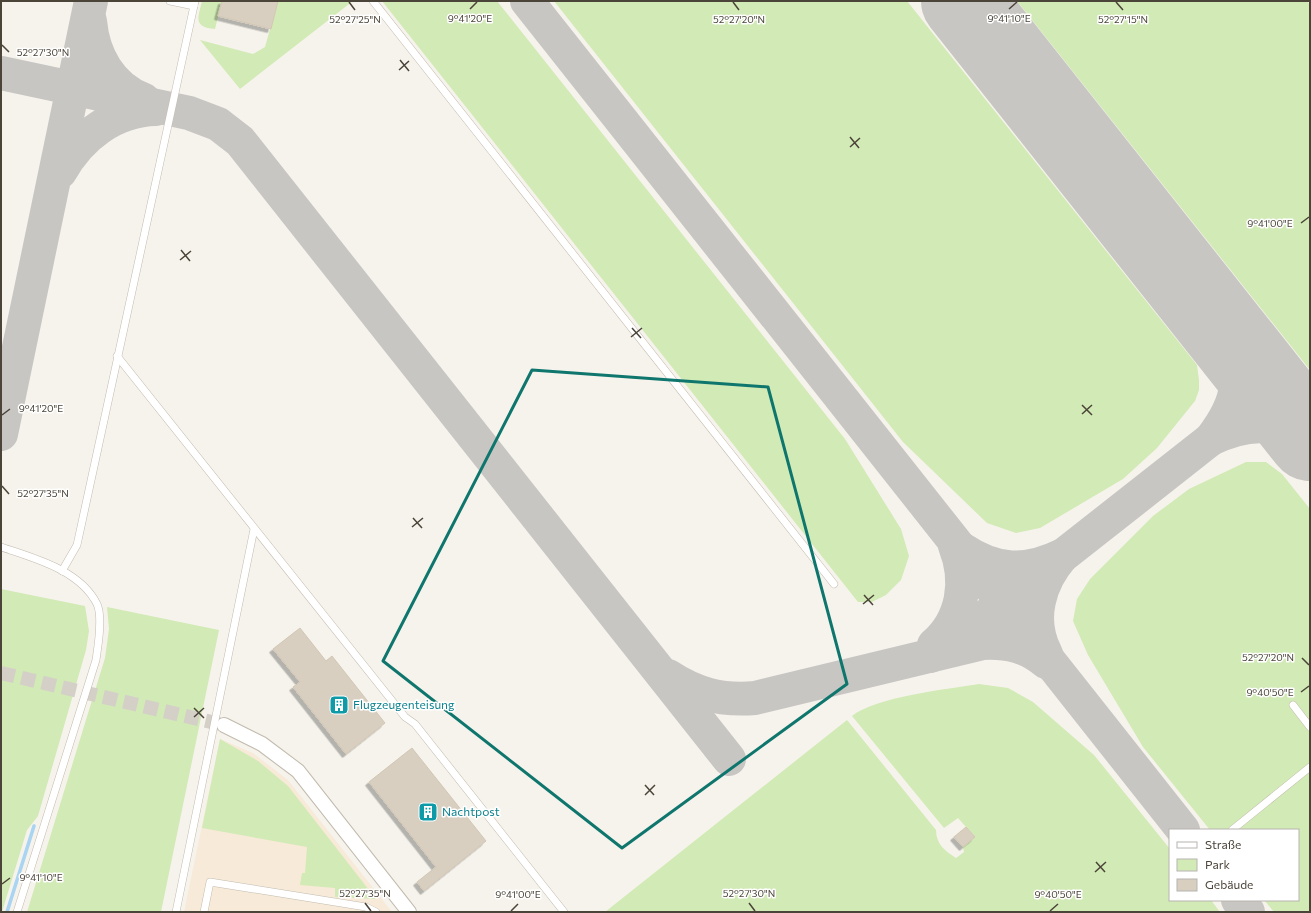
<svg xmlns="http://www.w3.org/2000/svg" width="1311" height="913" font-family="Commissioner,sans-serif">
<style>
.commercial{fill:#f7ead8}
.green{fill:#d2eab5}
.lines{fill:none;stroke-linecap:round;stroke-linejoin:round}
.stream{stroke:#a9d4f2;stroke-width:3.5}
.taxiway{stroke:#c8c6c3;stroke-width:34}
.runway{stroke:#c8c6c3;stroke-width:84}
.building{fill:#d8cfc1;stroke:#d3c7b4;filter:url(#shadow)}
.minor-tunnel{stroke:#d4d0c8;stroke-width:14;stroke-dasharray:14 7;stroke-linecap:butt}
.service-casing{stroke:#c2bbae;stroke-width:8}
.minor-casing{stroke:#c2bbae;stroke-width:16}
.service{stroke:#fff;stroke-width:7}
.minor{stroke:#fff;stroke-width:14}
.marked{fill:none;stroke:#0f766e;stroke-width:3;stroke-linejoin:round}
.ticks{fill:none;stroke:#4b4439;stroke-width:1.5}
.labels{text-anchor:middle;stroke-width:3;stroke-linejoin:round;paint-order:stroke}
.culture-label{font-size:12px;fill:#0d838f;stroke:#fff;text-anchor:start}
.ticks-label{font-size:10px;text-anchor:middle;fill:#4b4439;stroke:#fff;stroke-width:3;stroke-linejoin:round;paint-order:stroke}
</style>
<defs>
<filter id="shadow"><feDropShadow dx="-3.5" dy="3.5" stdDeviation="0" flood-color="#0004"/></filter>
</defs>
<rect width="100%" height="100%" fill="#f6f3ec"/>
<!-- commercial -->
<path class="commercial" d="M220,739L253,753L288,780L392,912H184Z"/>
<!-- green -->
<g class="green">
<path d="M202,1H222L215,29C193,27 198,18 202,1Z"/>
<path d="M278,1H353L240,89L200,40L253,54L265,47Z"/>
<path d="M382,1H497L845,439L901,529L909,556L901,580L886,595L872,602H858Z"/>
<path d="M554,1H907L1197,365L1199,380V390L1195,401L1157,448L1123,479L1040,528L1016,533L987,523L903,442Z"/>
<path d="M1017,1H1307L1310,5V370Z"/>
<path d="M1246,462H1266L1282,474L1310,509V912H1274L1264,900H1298V830H1210L1143,747L1088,655L1073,621L1077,599L1090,579L1153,516L1189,489Z"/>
<path d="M1,589L85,606L89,631L86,650L38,816L27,830L2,912Z"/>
<path d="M107,607L219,630L161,912H27L105,658L109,629Z"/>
<path d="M979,684L1008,688L1033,702L1094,755L1170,849V900H1211L1220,912H605L847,720L936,830C936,844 945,851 956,858L964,852L963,847L975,837L958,818L944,828L852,716C875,697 948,689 979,684Z"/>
<path d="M220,739L258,761L288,786L376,899L335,897V888L300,885L302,873H305L307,847L202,828Z"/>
</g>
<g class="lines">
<!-- stream -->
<path class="stream" d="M7,912L34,826"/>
<!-- taxiway -->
<g class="taxiway">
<path d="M527,1L1183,830"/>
<path d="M90,21C93,55 110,87 144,100"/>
<path d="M1,73L189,113L218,124L240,141L729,759"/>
<path d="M60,172C80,136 114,110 156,109"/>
<path d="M1,434L91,1"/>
<path d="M1211,439C1247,422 1277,420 1310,445"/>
<path d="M962,549C996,572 1026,573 1063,555C1039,582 1028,620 1046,654"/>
<path d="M934,645C963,620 969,581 955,546"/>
<path d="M930,656L943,649L967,631L1211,439C1244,396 1242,373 1220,325"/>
<path d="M668,676C695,694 722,701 755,698L983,643C1008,642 1027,646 1046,662"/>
<path d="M1238,900L1248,912"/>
</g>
<!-- runway -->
<path class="runway" d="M963,1L1310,439"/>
</g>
<!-- building -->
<g class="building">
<path d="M222,1H278L271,29L218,16Z"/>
<path d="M300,628L326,661L332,656L385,723L346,754L293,687L300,682L273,649Z"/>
<path d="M412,748L486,841L424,891L417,882L436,867L369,782Z"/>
<path d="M966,827L975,837L963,847L954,837Z"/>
</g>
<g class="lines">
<!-- minor-tunnel -->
<path class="minor-tunnel" d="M1,673L224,725"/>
<!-- service casing -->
<g class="service-casing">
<g id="service">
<path d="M170,1L194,6"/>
<path d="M373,1L834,584"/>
<path d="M117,356L405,717L415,724L564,912"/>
<path d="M1,547C34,558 80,570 97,604C103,617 98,646 96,660L17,912"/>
<path d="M62,571L77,545L195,1"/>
<path d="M1293,705L1310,727"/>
<path d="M1232,830L1310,767"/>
<path d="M176,912L254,529"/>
<path d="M204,912L210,882L366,907L376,912"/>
</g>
</g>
<!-- minor casing -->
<g class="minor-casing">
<path id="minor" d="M224,725L262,744L298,771L409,912"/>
</g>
<!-- service -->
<use href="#service" class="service"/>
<!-- minor -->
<use href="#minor" class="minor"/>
</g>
<!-- marked area -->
<path class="marked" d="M532,370L768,387L847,684L622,848L383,661Z"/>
<!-- ticks -->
<path class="ticks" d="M349,2L355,10M733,2L739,10M1116,2L1123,10M470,9L477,2M1009,9L1017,2M2,45L9,52M400,60L409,71M399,70L409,61M850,137L859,148M850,147L860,138M1301,223L1309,217M181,250L190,261M180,260L191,251M632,328L641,338M631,337L642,328M1082,405L1092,415M1082,414L1092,405M2,415L10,409M2,486L9,494M413,518L422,528M412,527L423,518M864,595L873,605M863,604L874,595M1302,658L1309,665M1301,692L1309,686M194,708L204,718M194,717L204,708M645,785L654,795M645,795L655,785M1096,862L1105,872M1095,872L1106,862M2,884L10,878M365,903L371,911M749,903L755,911M511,911L518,904M1050,911L1058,904"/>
<!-- icons -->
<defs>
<g id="building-square" transform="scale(1)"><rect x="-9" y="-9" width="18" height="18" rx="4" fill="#0f9aa8" stroke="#fff"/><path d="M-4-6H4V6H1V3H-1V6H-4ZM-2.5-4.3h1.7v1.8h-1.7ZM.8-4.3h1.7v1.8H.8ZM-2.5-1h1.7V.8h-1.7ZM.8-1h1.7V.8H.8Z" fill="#fff"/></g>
</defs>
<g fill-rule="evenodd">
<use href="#building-square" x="339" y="705"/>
<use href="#building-square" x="428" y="812"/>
</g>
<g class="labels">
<!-- culture labels -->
<g class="culture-label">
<text x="353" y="709">Flugzeugenteisung</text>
<text x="442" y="816">Nachtpost</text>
</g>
</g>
<g class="ticks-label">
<text x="470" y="22">9°41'20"E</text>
<text x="1009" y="22">9°41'10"E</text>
<text x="355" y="23">52°27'25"N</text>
<text x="739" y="23">52°27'20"N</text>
<text x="1123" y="23">52°27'15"N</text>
<text x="43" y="56">52°27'30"N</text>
<text x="1270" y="227">9°41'00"E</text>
<text x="41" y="412">9°41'20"E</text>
<text x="43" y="497">52°27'35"N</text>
<text x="1268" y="661">52°27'20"N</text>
<text x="1270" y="696">9°40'50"E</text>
<text x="41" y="881">9°41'10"E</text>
<text x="365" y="897">52°27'35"N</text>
<text x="749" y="897">52°27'30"N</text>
<text x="518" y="898">9°41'00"E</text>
<text x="1058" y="898">9°40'50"E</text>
</g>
<!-- border -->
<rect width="1311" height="913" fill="none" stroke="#4b4439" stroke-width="4"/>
<!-- legend -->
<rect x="1169" y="829" width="130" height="72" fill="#ffffff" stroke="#b7b4b0"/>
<rect x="1177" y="842" width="20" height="6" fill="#ffffff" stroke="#b7b4b0"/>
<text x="1205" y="849" font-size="12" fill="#4b4439">Straße</text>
<rect x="1177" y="859" width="20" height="12" fill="#d2eab5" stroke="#b7b4b0"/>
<text x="1205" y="869" font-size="12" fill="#4b4439">Park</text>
<rect x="1177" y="879" width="20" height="12" fill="#d8cfc1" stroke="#b7b4b0"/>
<text x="1205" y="889" font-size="12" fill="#4b4439">Gebäude</text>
</svg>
